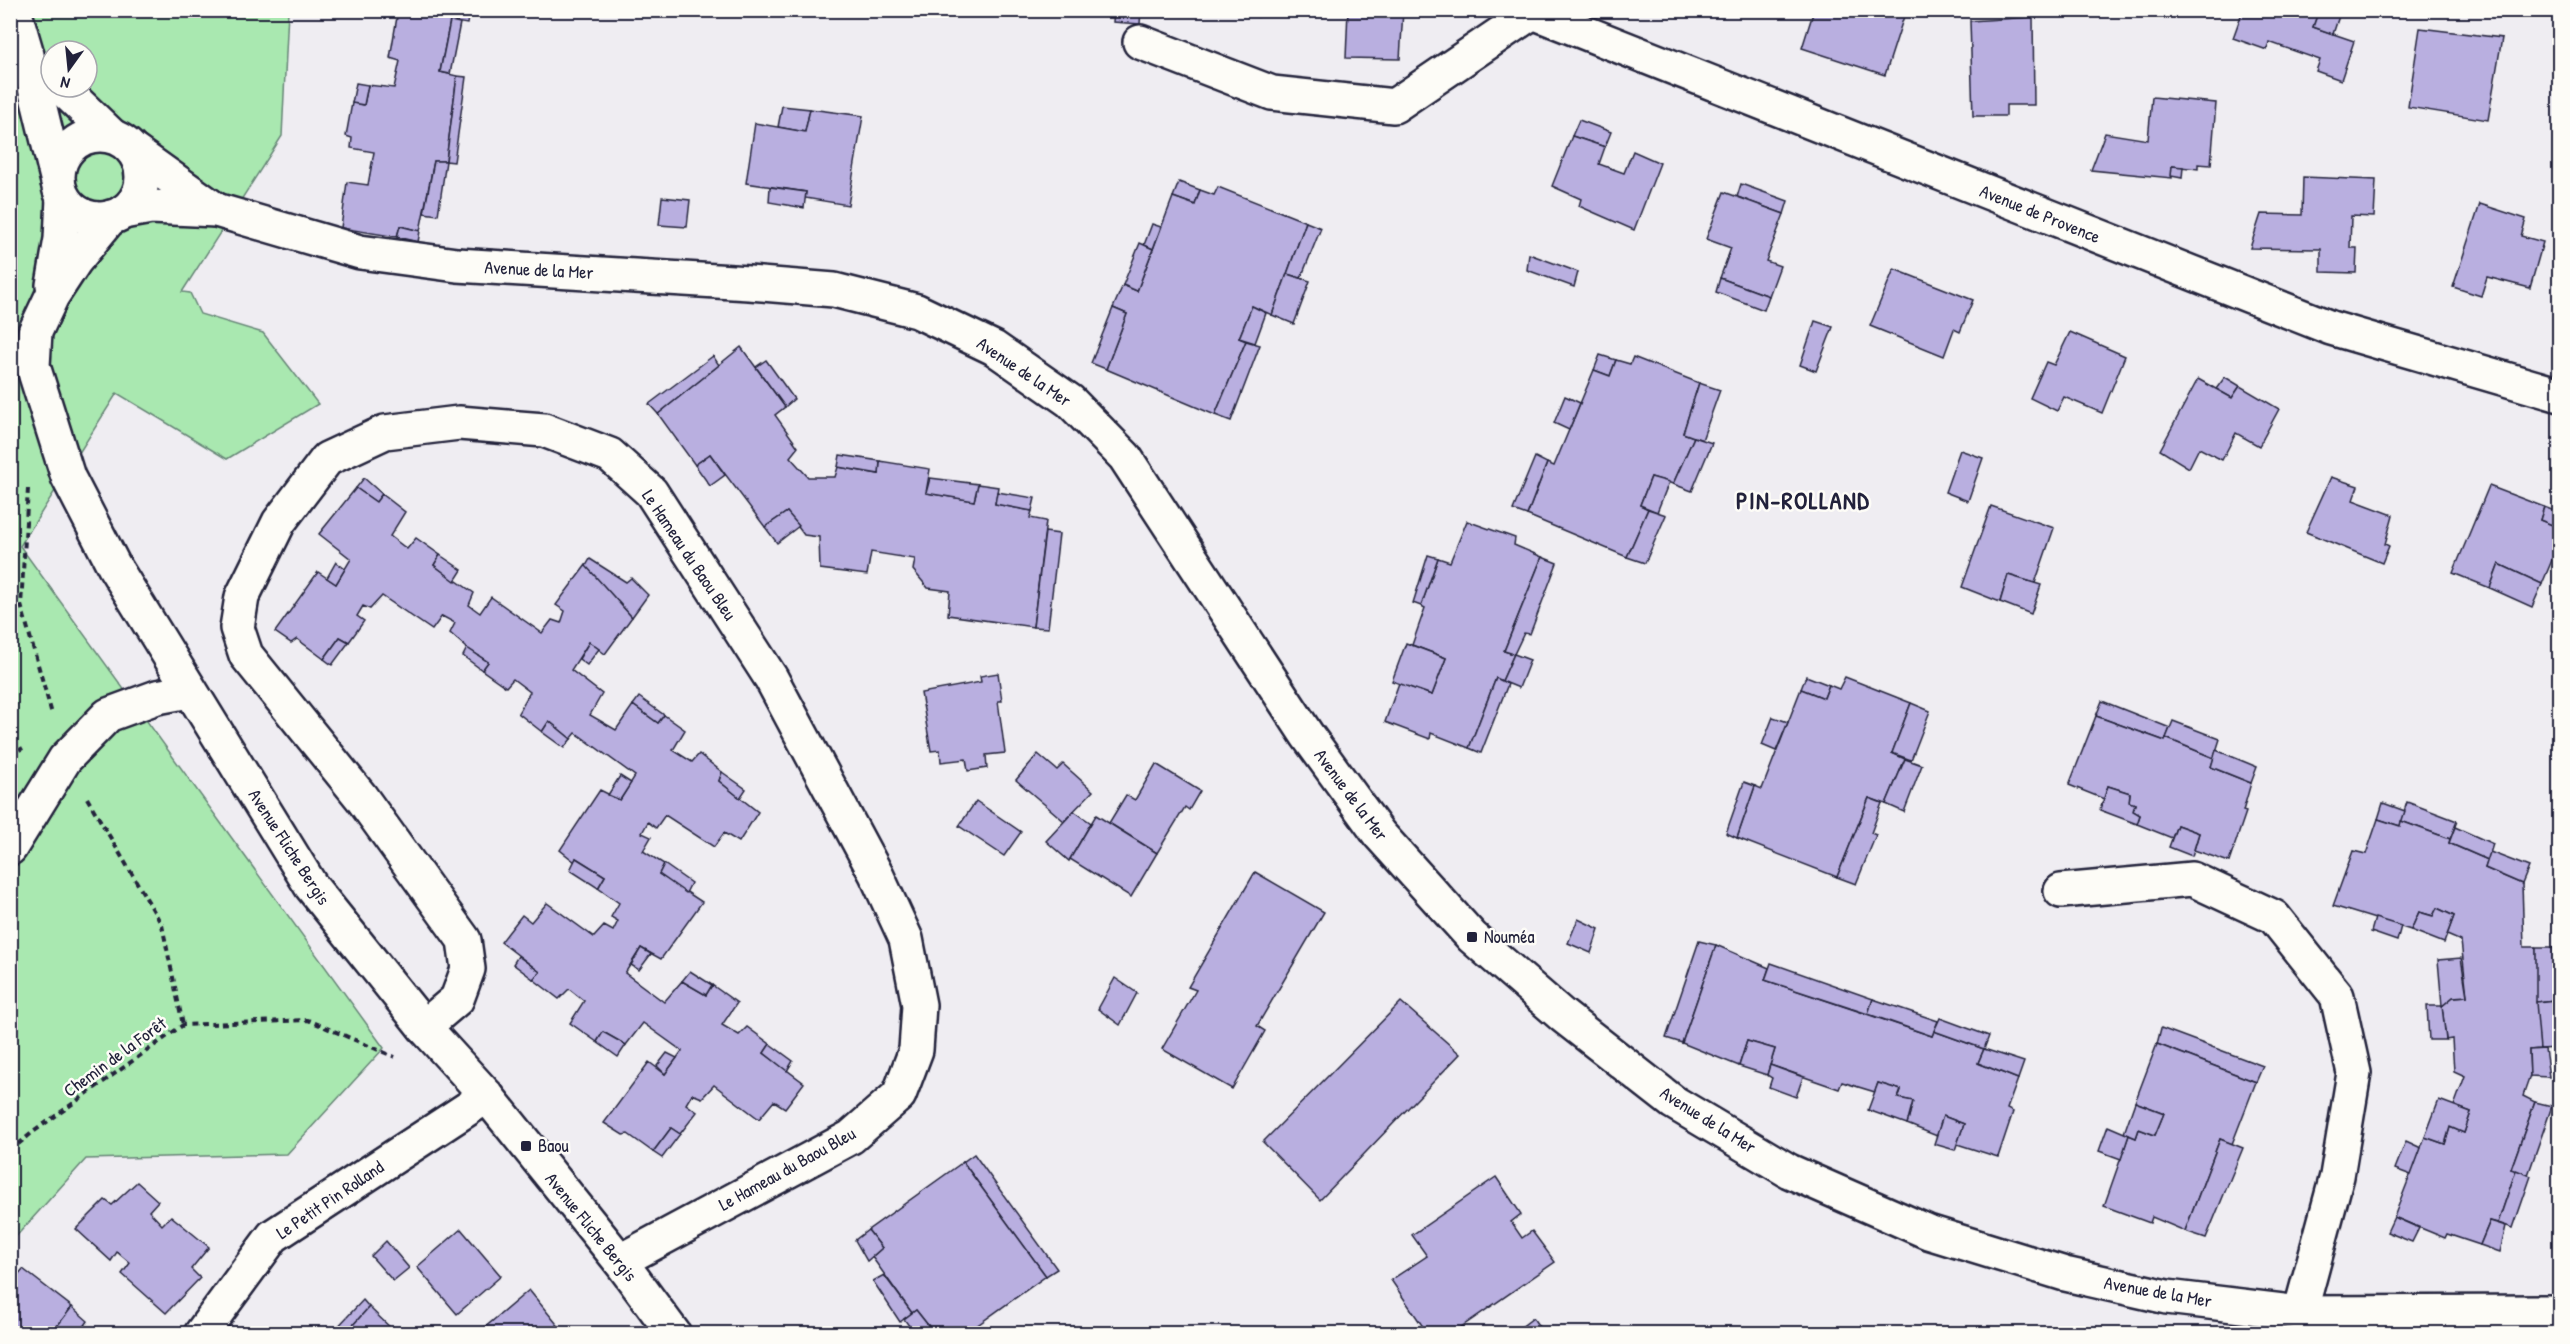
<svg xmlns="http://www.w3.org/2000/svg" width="2570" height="1344" font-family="'Patrick Hand',sans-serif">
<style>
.green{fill:#a9e8b0;stroke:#668576;stroke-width:1.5;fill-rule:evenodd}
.building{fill:#b9afe0;stroke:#22223b;stroke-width:1.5}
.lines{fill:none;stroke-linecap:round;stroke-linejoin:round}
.minor-casing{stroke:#22223b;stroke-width:38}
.path{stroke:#22223b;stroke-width:4;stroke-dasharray:6 4.5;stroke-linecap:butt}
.minor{stroke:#fdfcf7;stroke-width:33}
.poi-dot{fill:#22223b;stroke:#fdfcf7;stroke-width:2}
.labels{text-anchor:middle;stroke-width:5;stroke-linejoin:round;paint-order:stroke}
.street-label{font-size:18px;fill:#22223b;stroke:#fdfcf7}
.poi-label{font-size:18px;fill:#22223b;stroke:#fdfcf7;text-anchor:start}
.district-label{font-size:24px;font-weight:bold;letter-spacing:1.5px;fill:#22223b;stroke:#fdfcf7}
</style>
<rect width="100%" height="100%" fill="#efedf2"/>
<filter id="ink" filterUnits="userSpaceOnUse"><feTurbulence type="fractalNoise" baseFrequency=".0167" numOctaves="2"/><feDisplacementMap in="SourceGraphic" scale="12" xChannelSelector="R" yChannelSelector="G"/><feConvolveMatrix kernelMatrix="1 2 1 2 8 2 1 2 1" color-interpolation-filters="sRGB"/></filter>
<g filter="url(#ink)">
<!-- green -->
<path class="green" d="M11,11H288L282,136L182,292L190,293L200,314L263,333L318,404L227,459L117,393L20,546L384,1048L287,1154L86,1159L11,1242ZM51,51H87V87H51Z"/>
<!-- building -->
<g class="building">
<path d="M366,10H469L467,24L450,21L440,72L457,76L446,161H434L420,231L400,226L397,237L341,228L347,182L368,185L374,152L351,148L352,138L346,136L352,103L364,105L368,85L394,88L400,61L390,58L397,17Z"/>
<path d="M1114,10H1141L1140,24L1113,22Z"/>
<path d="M1241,10H1261L1258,17Z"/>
<path d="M1348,10H1403L1400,59L1346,58Z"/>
<path d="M1814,10H1906L1885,75L1802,48Z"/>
<path d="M2243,10H2319L2313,27L2354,41L2341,80L2316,71L2320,60L2269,42L2267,50L2233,38Z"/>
<path d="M2319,10H2341L2333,34L2313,27Z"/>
<path d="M2033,17L2034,105H2006V116H1973L1970,21Z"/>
<path d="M450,21L460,23L450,74L440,72Z"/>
<path d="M2420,28L2502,38L2488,120L2408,107Z"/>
<path d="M457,76L466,77L454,162L446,161Z"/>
<path d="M356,83L368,85L364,105L352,103Z"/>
<path d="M2152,97L2216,103L2211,165L2198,164V169L2172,166V178L2091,170L2105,133L2148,140Z"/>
<path d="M782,106L810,109L805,132L778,127Z"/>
<path d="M810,109L863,116L848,205L805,198L806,192L746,183L755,123L805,132Z"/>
<path d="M1579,120L1611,132L1605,147L1572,136Z"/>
<path d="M1572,136L1605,147L1599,164L1624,173L1633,151L1660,163L1634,230L1579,206L1581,199L1552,186Z"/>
<path d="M434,161H446L438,215L424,213Z"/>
<path d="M2172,166L2183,167L2182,178L2171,176Z"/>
<path d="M2303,177L2376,180L2374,217L2351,216L2350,248H2357L2356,273L2321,272V249L2250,248L2261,214L2302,215Z"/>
<path d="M1179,182L1200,190L1195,205L1173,197Z"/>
<path d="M1741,184L1788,201L1784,214L1737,197Z"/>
<path d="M770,187L806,192L804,208L769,202Z"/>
<path d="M1218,187L1306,222L1272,315L1252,306L1239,338L1246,341L1215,415L1106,369L1127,314L1113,308L1123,285L1137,291L1173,197L1195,205L1200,190L1214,195Z"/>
<path d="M1724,192L1784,214L1766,261L1780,266L1769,296L1720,278L1731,248L1706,239Z"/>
<path d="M662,197L690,200L687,227L659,225Z"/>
<path d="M2480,204L2526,219L2521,236L2543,242L2530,288L2487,277L2481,296L2453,287Z"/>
<path d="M1306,222L1321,228L1301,278L1287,274Z"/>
<path d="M1152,224L1161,227L1153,249L1144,245Z"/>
<path d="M400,226L420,231L418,242L397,237Z"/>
<path d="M1140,243L1153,249L1137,291L1123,285Z"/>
<path d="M1529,254L1578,272L1574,287L1527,270Z"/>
<path d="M1894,269L1973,300L1960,332L1954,329L1944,356L1870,326Z"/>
<path d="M1287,274L1310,281L1294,324L1272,315Z"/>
<path d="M1720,278L1769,296L1764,310L1716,292Z"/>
<path d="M1252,306L1266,313L1255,343L1239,338Z"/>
<path d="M1113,308L1127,314L1106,369L1091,363Z"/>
<path d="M1815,321L1833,327L1816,371L1800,365Z"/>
<path d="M2070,332L2125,356L2102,413L2064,397L2057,411L2030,398L2046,362L2054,365Z"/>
<path d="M1246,341L1260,345L1231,421L1215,415Z"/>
<path d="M741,347L785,407L775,415L798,447L790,457L808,477H835L838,467L879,474L880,461L930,469L926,493L974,501L978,484L998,487L995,504L1032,511L1030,518L1046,521L1033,627L948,615L950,591L928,588L913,570L915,559L871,552L867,575L820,569L819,537L804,535L787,512L765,527L710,454L695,465L658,414Z"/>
<path d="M1600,355L1616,360L1610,376L1594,370Z"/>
<path d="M713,356L719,365L658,414L649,404Z"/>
<path d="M1633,357L1699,383L1683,433L1694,437L1673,484L1651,477L1640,505L1648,509L1627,557L1527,515L1547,463L1554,466L1594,370L1610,376L1616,360L1630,364Z"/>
<path d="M766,360L794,399L785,407L756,367Z"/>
<path d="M2225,377L2240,386L2232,398L2216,389Z"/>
<path d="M2198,379L2232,398L2240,386L2279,409L2259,446L2236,433L2222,460L2199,448L2189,468L2160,450Z"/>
<path d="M1699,383L1720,390L1702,440L1683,433Z"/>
<path d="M1565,396L1580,403L1569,430L1554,423Z"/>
<path d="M1694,437L1712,443L1692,491L1673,484Z"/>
<path d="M1960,450L1983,458L1968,501L1945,492Z"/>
<path d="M710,454L725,475L710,486L695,465Z"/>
<path d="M840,455L880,461L879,474L838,467Z"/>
<path d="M1535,457L1547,463L1527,515L1513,510Z"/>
<path d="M1651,477L1669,482L1657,512L1640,505Z"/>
<path d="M2331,477L2358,486L2353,500L2393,515L2385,544L2389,546L2382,563L2306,532Z"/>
<path d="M364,478L382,494L376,502L356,488Z"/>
<path d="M930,478L978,484L974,501L926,493Z"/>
<path d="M2489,486L2544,507L2540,520L2560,528V541L2542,584L2499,564L2490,588L2453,573Z"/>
<path d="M356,488L376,502L382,494L405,512L390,536L407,549L416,538L440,555L434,565L474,593L469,605L480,613L491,597L542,633L552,620L561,623L565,611L556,605L586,565L632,617L605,654L589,642L571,670L602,694L590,715L616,730L633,705L658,723L664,715L685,730L673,750L692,762L699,754L722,772L719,781L758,812L739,842L724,833L714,847L665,815L656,828L648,822L642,833L651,837L643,851L664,864L659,874L702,902L661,959L641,948L625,973L664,1002L682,981L706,995L712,985L737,1003L722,1025L739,1035L747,1027L770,1044L764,1053L804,1083L785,1108L774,1101L759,1119L714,1085L702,1098L692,1094L686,1104L697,1112L680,1134L671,1128L653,1152L628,1134L623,1135L604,1123L649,1062L665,1074L682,1051L643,1023L626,1045L603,1032L597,1042L570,1023L584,1001L569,989L559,999L533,979L540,972L501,942L522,915L531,922L547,903L594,937L604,926L613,931L618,921L611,917L619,903L598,888L605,876L576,858L575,862L560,850L600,790L620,800L635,776L576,733L571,739L549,721L542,732L518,713L530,692L513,679L506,687L482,670L488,662L467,648L450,633L455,623L442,616L432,630L382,596L370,609L363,606L357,616L364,621L349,642L340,637L324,659L297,639L291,643L275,632L318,572L336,584L351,559L319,534Z"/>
<path d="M997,492L1035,498L1032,511L995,504Z"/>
<path d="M1991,506L2054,528L2035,583L2008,575L2000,602L1962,587Z"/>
<path d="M2544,507L2560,513V528L2540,520Z"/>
<path d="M1648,509L1666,515L1645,563L1627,557Z"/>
<path d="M787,512L799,526L777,543L765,527Z"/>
<path d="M1467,521L1515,538L1514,545L1542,557L1504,651L1514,654L1502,681L1496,678L1469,748L1431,733L1430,739L1385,722L1399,683L1432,695L1446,658L1412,645L1425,608L1421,606L1438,558L1450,562Z"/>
<path d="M1045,532L1059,534L1048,628L1033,627Z"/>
<path d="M440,555L462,570L455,581L434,565Z"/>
<path d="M1428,555L1438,558L1421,606L1413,603Z"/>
<path d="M1542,557L1557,563L1530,634L1524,633L1514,654L1504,651Z"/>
<path d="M590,559L626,582L631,578L648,595L632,617L586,566Z"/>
<path d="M336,562L345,569L336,584L327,578Z"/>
<path d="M2499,564L2542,584L2532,607L2490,588Z"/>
<path d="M2008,575L2041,585L2031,614L2000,602Z"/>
<path d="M340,637L349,642L332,665L324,659Z"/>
<path d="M589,642L599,649L587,665L579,659Z"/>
<path d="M1406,643L1446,658L1432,695L1392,681Z"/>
<path d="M467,648L488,662L482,670L463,656Z"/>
<path d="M1514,654L1530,660L1519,688L1502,681Z"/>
<path d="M998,673L1002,701H998L1005,753L986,755L987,768L968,771L966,759L941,762L940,750L931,751L921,693L981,682L980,676Z"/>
<path d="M1806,676L1829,685L1824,698L1801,689Z"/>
<path d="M1845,677L1911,703L1892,753L1905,759L1886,804L1869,798L1837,877L1737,838L1755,786L1762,789L1801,689L1824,698L1829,685L1839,689Z"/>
<path d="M1496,678L1508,684L1481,753L1469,748Z"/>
<path d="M639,697L664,715L658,723L633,705Z"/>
<path d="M2102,701L2170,728L2165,741L2096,716Z"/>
<path d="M1911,703L1930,711L1911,760L1892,753Z"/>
<path d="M2096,716L2165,741L2166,738L2214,758L2211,767L2251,783L2243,811L2246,812L2229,862L2194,850L2199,833L2177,825L2172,838L2137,824L2140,815L2133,811L2135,804L2129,802L2130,793L2108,786L2104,799L2069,785Z"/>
<path d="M1773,717L1788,722L1776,751L1762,745Z"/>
<path d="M549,721L571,739L564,748L542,732Z"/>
<path d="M2173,721L2220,739L2214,758L2166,738Z"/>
<path d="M2216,750L2257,767L2251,783L2211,767Z"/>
<path d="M1038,754L1057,770L1063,764L1093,791L1064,821L1016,780Z"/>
<path d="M1905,759L1922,765L1904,812L1886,804Z"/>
<path d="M1156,764L1200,791L1189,810L1185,807L1157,853L1109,823L1126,795L1135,800Z"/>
<path d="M722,772L746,789L740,798L719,781Z"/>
<path d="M620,776L631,783L620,800L608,795Z"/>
<path d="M1744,782L1755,786L1737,838L1726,833Z"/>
<path d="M2108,786L2130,793L2129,802L2135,804L2133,811L2140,815L2137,824L2100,810Z"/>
<path d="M1869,798L1882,803L1871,833L1876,835L1856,884L1837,877Z"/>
<path d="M976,801L1021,832L1004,856L959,826Z"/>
<path d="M2407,802L2457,821L2450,839L2401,821Z"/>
<path d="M2383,803L2405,811L2400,826L2378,819Z"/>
<path d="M1074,811L1091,823L1069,861L1046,841Z"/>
<path d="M1096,815L1157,853L1131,897L1070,859Z"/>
<path d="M2378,819L2400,826L2401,821L2450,839L2449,843L2488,860L2485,868L2522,884L2524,947H2536L2540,1049L2529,1050L2530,1076L2523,1096L2535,1102L2511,1169L2516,1170L2498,1223L2490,1221L2480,1245L2447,1234L2445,1238L2394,1217L2425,1137L2445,1144L2450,1127L2464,1133L2471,1112L2454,1106L2465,1076L2454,1071L2452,1039L2446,1040L2442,1006L2453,997L2467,996L2461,941L2447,935L2454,916L2437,908L2433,916L2419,912L2411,930L2333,906L2353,851L2366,854Z"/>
<path d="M2177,825L2199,833L2192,856L2169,847Z"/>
<path d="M2455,827L2493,844L2488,860L2449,843Z"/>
<path d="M2490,852L2529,867L2522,884L2485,868Z"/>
<path d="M576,858L605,876L598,888L570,870Z"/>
<path d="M664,864L691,883L686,893L659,874Z"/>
<path d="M1255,872L1324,912L1257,1026L1265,1031L1232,1089L1162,1049L1196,990L1188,987Z"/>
<path d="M2437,908L2454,916L2444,943L2411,930L2419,912L2433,916Z"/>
<path d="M2375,918L2401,926L2397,941L2371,932Z"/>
<path d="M1578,919L1599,929L1591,953L1568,943Z"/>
<path d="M1699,941L1716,945L1682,1043L1666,1038Z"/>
<path d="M1716,945L1769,968L1765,980L1932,1036L1934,1031L1984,1049L1978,1063L2018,1079L2007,1109L2013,1112L1998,1157L1957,1144L1964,1124L1943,1116L1937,1136L1907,1124L1913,1101L1898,1098L1901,1090L1878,1083L1875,1092L1842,1082L1839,1089L1770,1065L1775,1049L1747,1041L1739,1066L1682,1043Z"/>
<path d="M2536,947H2554L2555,1000L2536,1002Z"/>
<path d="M641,948L651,954L639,970L631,965Z"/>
<path d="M518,956L540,972L533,979L513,964Z"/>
<path d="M2461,958L2467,996L2453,997L2442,1006L2438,960Z"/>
<path d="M1771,963L1873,999L1868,1014L1765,980Z"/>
<path d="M690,971L712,985L706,995L682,981Z"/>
<path d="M1115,978L1137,993L1120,1025L1098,1009Z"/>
<path d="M1873,999L1938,1021L1932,1036L1868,1014Z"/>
<path d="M2555,1000L2559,1001V1048L2540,1049L2536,1002Z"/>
<path d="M1401,1002L1460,1054L1320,1200L1263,1142Z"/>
<path d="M2427,1006H2442L2446,1040H2429Z"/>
<path d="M1940,1018L1989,1036L1984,1049L1934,1031Z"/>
<path d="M2161,1028L2263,1066L2256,1082L2157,1044Z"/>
<path d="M603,1032L626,1045L618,1057L597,1042Z"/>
<path d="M1747,1041L1775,1049L1767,1075L1739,1066Z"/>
<path d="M770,1044L793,1061L787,1071L764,1053Z"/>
<path d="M2157,1044L2256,1082L2232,1144L2220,1139L2185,1231L2152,1217L2150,1223L2104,1206L2129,1135L2136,1138L2139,1129L2155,1135L2164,1113L2135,1102Z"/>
<path d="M1984,1049L2024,1062L2018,1079L1978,1063Z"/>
<path d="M2545,1049L2549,1077L2530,1076L2529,1050Z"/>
<path d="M667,1053L677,1058L665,1074L657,1066Z"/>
<path d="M1770,1065L1803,1077L1796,1097L1769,1087L1772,1078L1767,1075Z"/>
<path d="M1878,1083L1901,1090L1898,1098L1913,1101L1907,1124L1868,1110Z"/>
<path d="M2439,1100L2471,1112L2464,1133L2450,1127L2445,1144L2425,1137Z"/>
<path d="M2135,1102L2164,1113L2155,1135L2139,1129L2136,1138L2124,1133Z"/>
<path d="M2535,1102L2552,1106L2528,1175L2511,1169Z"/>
<path d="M1943,1116L1964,1124L1955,1150L1934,1144Z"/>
<path d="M2108,1126L2129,1135L2121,1159L2099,1151Z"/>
<path d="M671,1128L680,1134L662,1158L653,1152Z"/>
<path d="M2220,1139L2243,1148L2206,1238L2185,1231Z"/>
<path d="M2406,1141L2421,1148L2411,1175L2395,1169Z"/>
<path d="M974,1154L1057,1269L1046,1276L963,1162Z"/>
<path d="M963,1162L1046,1276L965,1334H935L916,1310L912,1313L872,1257L882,1248L868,1230Z"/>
<path d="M2516,1170L2531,1176L2513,1228L2498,1223Z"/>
<path d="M1496,1177L1521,1214L1511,1222L1522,1238L1532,1231L1555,1262L1451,1334H1428L1391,1280L1427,1256L1412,1235Z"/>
<path d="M137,1182L158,1201L149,1211L162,1225L171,1216L209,1247L191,1269L200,1278L166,1313L122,1274L130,1263L117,1252L111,1261L76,1229L105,1200L112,1205Z"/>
<path d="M2394,1217L2419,1228L2412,1242L2387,1232Z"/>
<path d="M2490,1221L2506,1226L2500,1252L2480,1245Z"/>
<path d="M461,1229L501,1276L457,1314L417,1267Z"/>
<path d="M868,1230L882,1248L867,1261L855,1240Z"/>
<path d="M386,1241L409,1268L393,1281L371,1256Z"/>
<path d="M23,1269L72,1307L51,1334H10V1284Z"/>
<path d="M884,1275L912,1313L900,1322L873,1281Z"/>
<path d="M529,1290L565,1334H477Z"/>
<path d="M363,1300L369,1307L345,1334H331Z"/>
<path d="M72,1307L88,1321L79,1334H51Z"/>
<path d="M369,1307L397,1334H345Z"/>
<path d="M916,1310L935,1334H915L904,1319Z"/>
<path d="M1533,1318L1544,1334H1512Z"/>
</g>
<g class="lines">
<!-- minor casing -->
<g class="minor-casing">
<g id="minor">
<path d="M14,10L26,51L58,182"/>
<path d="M1528,10L2331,328L2560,395"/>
<path d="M1140,42L1272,93L1394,106L1531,13L1539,10"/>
<path d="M61,87L112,136"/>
<circle cx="100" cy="177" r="42"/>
<path d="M135,152L216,210"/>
<path d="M123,212L151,207L216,210L360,252L457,265L749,283L834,290L917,311L994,348L1070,401L1125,457L1307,735L1379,834L1472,937L1563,1016L1673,1102L1789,1171L1928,1232L2065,1274L2167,1297L2300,1313L2560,1312"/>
<path d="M111,217L75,261L52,296L35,332L33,366L68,477L114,566L311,886L424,1027L487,1096L620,1261L674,1334"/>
<path d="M53,285L61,239L63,198"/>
<path d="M10,848L65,759L108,715L157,697L189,691"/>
<path d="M2061,891L2192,879L2274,917L2337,996L2354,1073L2337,1176L2300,1313"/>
<path d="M424,1027L457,999L468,969L464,940L361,797L246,655L237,628L242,597L279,522L327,459L385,432L459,423L544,430L610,455L651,492L771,678L876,874L906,939L919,1005L916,1050L899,1095L851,1137L620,1261"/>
<path d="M201,1334L273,1236L487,1096"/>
</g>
</g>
<!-- path -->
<g class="path">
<path d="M28,489L21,605L52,714"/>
<path d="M10,755L23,748"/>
<path d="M87,798L162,925L183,1025"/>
<path d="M10,1151L33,1132L183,1025L308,1020L395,1057"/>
</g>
<!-- minor -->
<use href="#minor" class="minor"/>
</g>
</g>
<!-- markers -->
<g class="poi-dot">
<rect x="1466" y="931" width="12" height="12" rx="3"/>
<rect x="520" y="1140" width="12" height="12" rx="3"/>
</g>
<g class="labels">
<!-- street labels -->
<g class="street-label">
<text transform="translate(2040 214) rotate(22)" y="6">Avenue de Provence</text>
<text transform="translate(539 270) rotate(3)" y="6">Avenue de la Mer</text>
<text transform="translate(1024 372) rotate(34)" y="6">Avenue de la Mer</text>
<text transform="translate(689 555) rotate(56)" y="6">Le Hameau du Baou Bleu</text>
<text transform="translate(1351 795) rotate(53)" y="6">Avenue de la Mer</text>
<text transform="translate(289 847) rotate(57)" y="6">Avenue Fliche Bergis</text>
<text transform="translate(115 1057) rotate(-36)" y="6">Chemin de la Forêt</text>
<text transform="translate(1708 1120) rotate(32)" y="6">Avenue de la Mer</text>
<text transform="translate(787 1169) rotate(-29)" y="6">Le Hameau du Baou Bleu</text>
<text transform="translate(330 1200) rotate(-34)" y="6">Le Petit Pin Rolland</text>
<text transform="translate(591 1227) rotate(51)" y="6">Avenue Fliche Bergis</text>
<text transform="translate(2158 1292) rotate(10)" y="6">Avenue de la Mer</text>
</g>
<!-- poi labels -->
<g class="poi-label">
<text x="1484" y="943">Nouméa</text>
<text x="538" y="1152">Baou</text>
</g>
<!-- district labels -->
<g class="district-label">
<text x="1803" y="509">PIN-ROLLAND</text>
</g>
</g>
<!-- margin -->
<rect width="2570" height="1344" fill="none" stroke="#fdfcf7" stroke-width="36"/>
<rect x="18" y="18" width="2534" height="1308" fill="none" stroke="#22223b" stroke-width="2" filter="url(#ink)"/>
<!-- north arrow -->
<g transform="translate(69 69) rotate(195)"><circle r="28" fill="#fdfcf7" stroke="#a5a5ac" stroke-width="1.5"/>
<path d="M0-4.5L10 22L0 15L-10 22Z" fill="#22223b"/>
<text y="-9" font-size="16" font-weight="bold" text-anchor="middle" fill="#22223b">N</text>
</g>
</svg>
